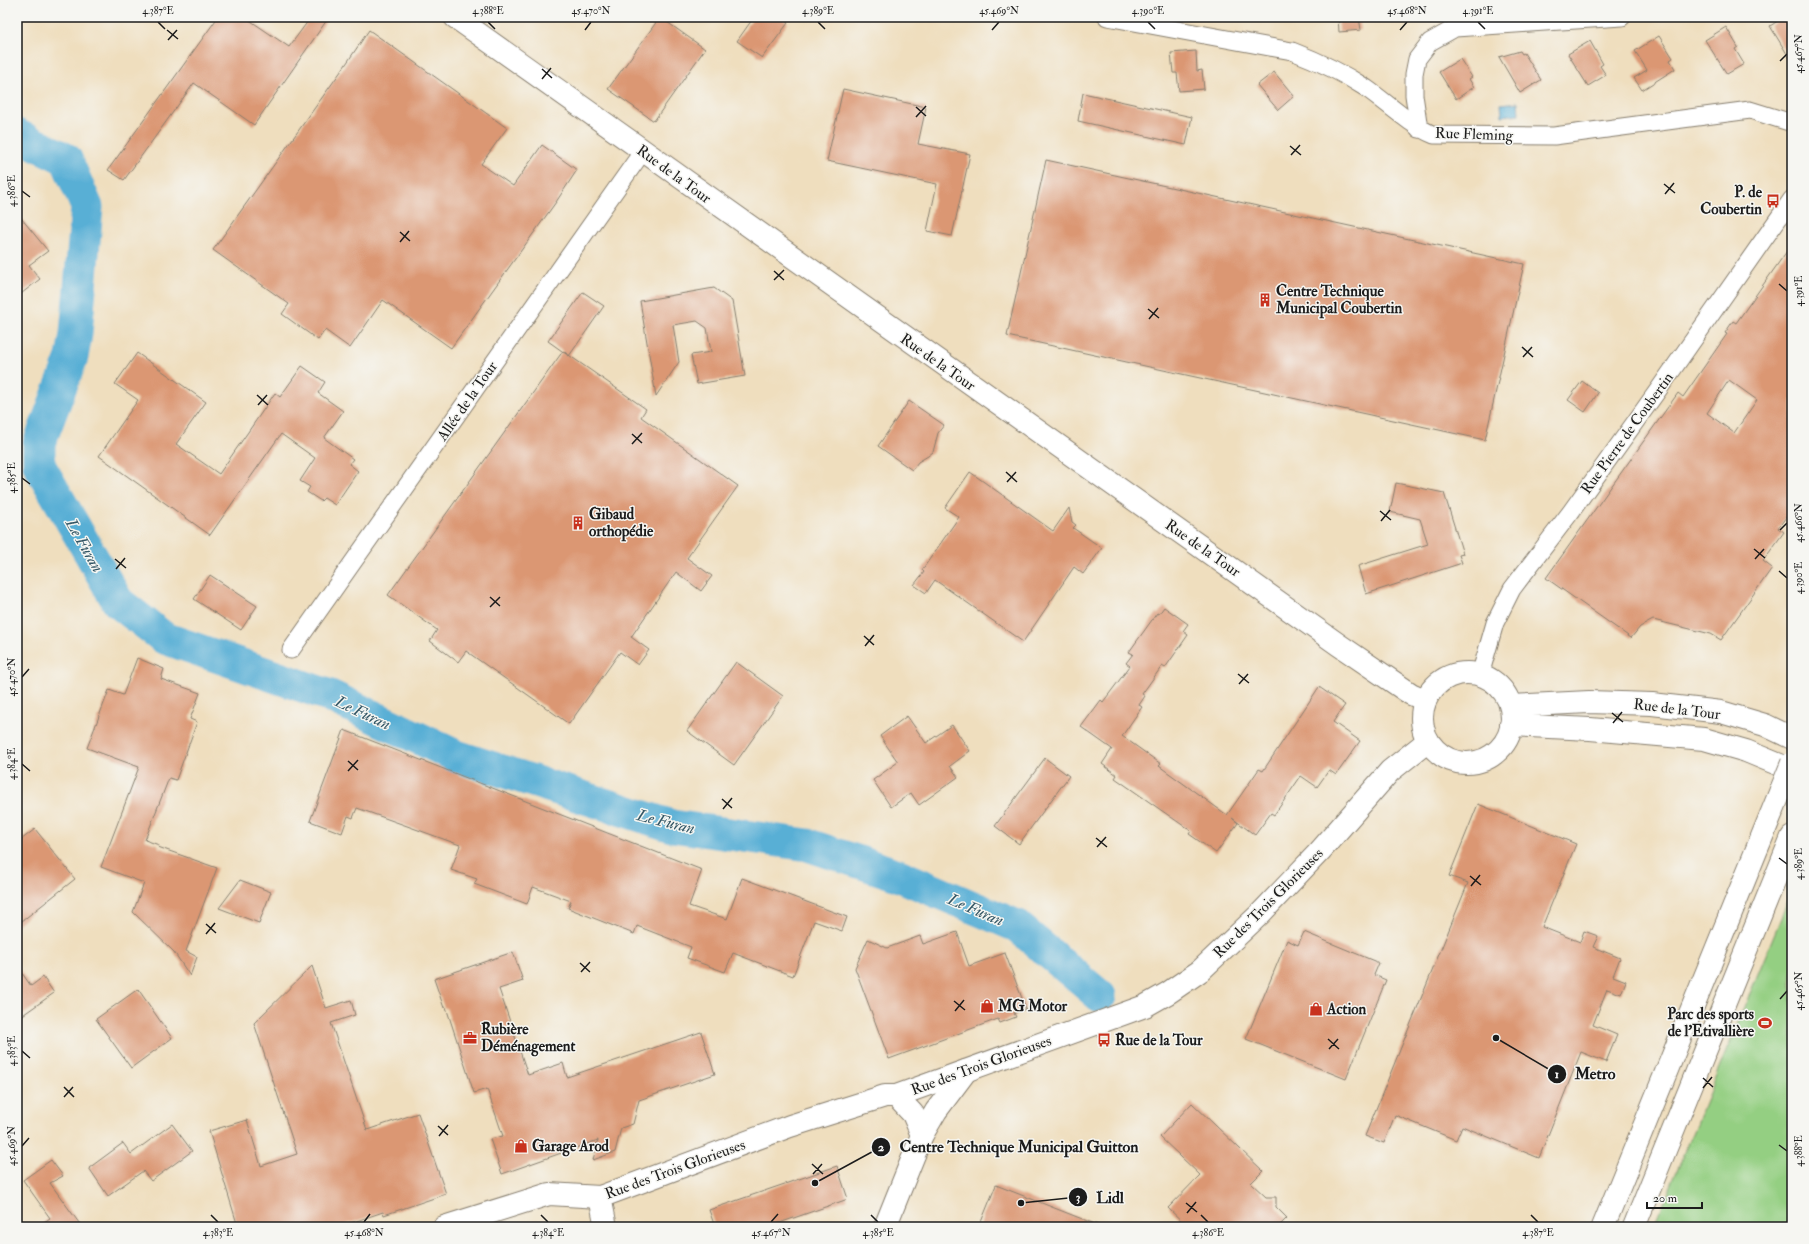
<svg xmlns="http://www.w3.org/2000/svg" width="1809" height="1244" font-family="'IM FELL Double Pica',serif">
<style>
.green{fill:#94cf82;stroke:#58764f}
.water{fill:#59afd5;stroke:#3a6678}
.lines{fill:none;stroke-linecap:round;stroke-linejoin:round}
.river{stroke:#59afd5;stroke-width:33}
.building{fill:#db9773;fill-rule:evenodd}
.street-casing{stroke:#867d6d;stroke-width:19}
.secondary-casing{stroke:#867d6d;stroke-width:24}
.highway-casing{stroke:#867d6d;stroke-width:24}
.street{stroke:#fff;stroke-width:17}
.secondary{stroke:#fff;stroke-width:22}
.highway{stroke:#fff;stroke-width:22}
.highway-bridge-casing{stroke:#867d6d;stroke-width:24;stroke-linecap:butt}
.highway-bridge{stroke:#fff;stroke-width:22}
.ticks{fill:none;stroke:#1c1c1c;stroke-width:1.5}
.labels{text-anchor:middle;stroke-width:3;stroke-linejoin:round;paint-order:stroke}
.street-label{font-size:15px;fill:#1c1c1c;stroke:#f6f6f2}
.poi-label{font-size:15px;font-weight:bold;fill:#1c1c1c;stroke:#f6f6f2;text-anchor:start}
.water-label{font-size:16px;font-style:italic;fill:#345766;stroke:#f6f6f2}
.leader{fill:none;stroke:#1c1c1c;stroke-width:1.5}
.callout-dot{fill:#1c1c1c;stroke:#f6f6f2;stroke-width:1.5}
.mark-label{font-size:12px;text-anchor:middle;font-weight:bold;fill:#fff}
.callout-label{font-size:16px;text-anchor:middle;font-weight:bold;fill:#1c1c1c;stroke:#f6f6f2;stroke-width:3;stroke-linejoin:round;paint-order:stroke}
.neatline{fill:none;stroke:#1c1c1c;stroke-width:1.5}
.ticks-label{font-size:10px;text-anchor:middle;fill:#1c1c1c}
</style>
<rect width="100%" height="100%" fill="#f6f6f2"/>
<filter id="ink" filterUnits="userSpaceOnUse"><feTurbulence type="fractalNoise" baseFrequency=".025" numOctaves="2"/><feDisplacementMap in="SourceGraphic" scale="8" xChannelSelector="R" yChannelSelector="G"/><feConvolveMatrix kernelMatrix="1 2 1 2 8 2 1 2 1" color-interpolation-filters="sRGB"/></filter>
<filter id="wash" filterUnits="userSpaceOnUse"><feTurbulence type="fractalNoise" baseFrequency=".012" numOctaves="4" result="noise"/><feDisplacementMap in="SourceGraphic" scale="16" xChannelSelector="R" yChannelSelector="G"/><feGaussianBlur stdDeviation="0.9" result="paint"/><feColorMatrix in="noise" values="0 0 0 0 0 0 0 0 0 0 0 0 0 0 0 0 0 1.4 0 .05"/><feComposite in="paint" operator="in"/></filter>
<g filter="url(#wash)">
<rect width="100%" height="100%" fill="#efdebe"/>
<!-- green -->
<path class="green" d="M1792,891V1227H1654Z"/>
<!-- water -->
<path class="water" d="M1518,102L1519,114L1502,116L1501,104Z"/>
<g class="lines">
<!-- river -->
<path class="river" d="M17,135L66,159L87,207L76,334L72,357L39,444V465L118,602L164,638L328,695L456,756L672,826L808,845L898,875L1017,926L1100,996"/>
</g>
<g id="blocks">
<!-- building -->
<g class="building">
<path d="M218,17H245L289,47L311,17H329L254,125L194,83L124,180L108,170Z"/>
<path d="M660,17L705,49L654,121L608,89Z"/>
<path d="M754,17H780L788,23L762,58L737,41Z"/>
<path d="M1338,17H1359L1361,30L1339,32Z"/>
<path d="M1784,17H1792V62L1770,26Z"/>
<path d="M1726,27L1738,47L1735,49L1744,64L1727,74L1705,40Z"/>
<path d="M369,30L507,128L481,164L513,186L542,145L577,170L556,202L451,348L383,300L350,348L325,330L318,340L282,314L289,304L213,250L344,67Z"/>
<path d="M1659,36L1673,58L1670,60L1675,69L1642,90L1634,78L1647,70L1635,51Z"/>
<path d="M1590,41L1603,64L1600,66L1606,75L1588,86L1568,54Z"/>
<path d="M1196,51L1197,71L1202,70L1204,89L1179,91L1177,73H1173L1171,53Z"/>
<path d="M1520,51L1522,54L1524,53L1541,80L1520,93L1499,57Z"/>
<path d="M1460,59L1472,77L1469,79L1474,87L1456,99L1439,72Z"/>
<path d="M1274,72L1294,96L1278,110L1257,85Z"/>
<path d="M843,89L926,107L918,144L970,154L952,236L927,231L937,184L827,161Z"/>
<path d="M1083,93L1192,117L1186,145L1078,121Z"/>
<path d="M1046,160L1524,264L1485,440L1007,336Z"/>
<path d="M17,213L48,251L29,265L40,279L17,297Z"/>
<path d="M1792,244V509L1778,528L1784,532L1763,561L1772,568L1721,640L1711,634L1653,620L1640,627L1631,638L1546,578L1678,393L1683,397L1727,334L1725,333L1733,321L1736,323ZM1729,380L1757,400L1734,433L1707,413Z"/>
<path d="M714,288L732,301L745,376L697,384L691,355L711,352L707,328L697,321L673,325L679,362L656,396L640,301Z"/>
<path d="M583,292L604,306L569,356L548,341Z"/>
<path d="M563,351L646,409L641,417L738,486L687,558L712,576L701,591L676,572L631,637L649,650L638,665L620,652L569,724L466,651L458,662L430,641L437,630L388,595Z"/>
<path d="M137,353L206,402L176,444L219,474L275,393L280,397L302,366L325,382L318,393L343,411L324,438L353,459L349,464L358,471L335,505L324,498L321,501L307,492L310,487L300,481L315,458L281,434L210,535L99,456L138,400L115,384Z"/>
<path d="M1582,381L1598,393L1585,412L1568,400Z"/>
<path d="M909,401L944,425L938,433L933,452L928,456L918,462L912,470L878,446Z"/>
<path d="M970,472L1053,531L1069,508L1072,522L1076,525L1073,528L1102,548L1083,574L1074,567L1023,642L935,580L926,593L914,585L924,572L922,570L959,517L945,508Z"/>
<path d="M1396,483L1444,493L1463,554L1459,555L1462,563L1366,594L1358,566L1428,544L1420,519L1390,512Z"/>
<path d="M210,575L257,606L241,630L194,599Z"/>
<path d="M1164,607L1188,624L1183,631L1188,635L1165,668L1162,666L1142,694L1145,696L1139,705L1142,707L1122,736L1161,764L1159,766L1227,815L1259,769L1263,771L1319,687L1345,705L1333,722L1360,741L1336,775L1329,770L1317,787L1301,776L1274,815L1271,813L1255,835L1232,818L1238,823L1216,853L1189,834L1191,831L1115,778L1117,775L1102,764L1112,749L1081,727L1101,700L1103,702L1130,666L1126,663L1133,654L1129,652L1157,613L1159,614Z"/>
<path d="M137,658L164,669L161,679L200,693L190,719L197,722L176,780L169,778L145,840L159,845L158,847L217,868L186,951L197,957L190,976L174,952L133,912L144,883L101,867L139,767L87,748L109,690L123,695Z"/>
<path d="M736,662L783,696L734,765L687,731Z"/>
<path d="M907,716L926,743L952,725L970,751L950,766L958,777L919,805L911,793L891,807L873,780L898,762L880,736Z"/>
<path d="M344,730L702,870L689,906L727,919L742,878L847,917L842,931L814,921L793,976L733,953L725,972L687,958L691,947L637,926L634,934L568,908L571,901L533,887L527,904L474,884L477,879L451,870L460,845L357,808L353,818L348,816L342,833L310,821Z"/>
<path d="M1045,758L1069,776L1019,844L995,826Z"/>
<path d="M1478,804L1576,844L1542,927L1580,942L1584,931L1598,936L1593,947L1620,958L1613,976L1626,981L1621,994L1607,989L1593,1025L1617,1035L1606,1062L1581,1052L1539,1158L1462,1126L1456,1140L1395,1115L1384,1143L1365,1136L1468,883L1449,876Z"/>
<path d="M35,829L75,879L17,925V843Z"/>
<path d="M240,880L271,892L259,923L219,908Z"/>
<path d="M957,932L969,966L1005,953L1026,1009L1014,1013L1016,1017L1000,1023L998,1019L889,1059L855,968L868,939L887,948L920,936L923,944Z"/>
<path d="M1304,932L1379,963L1374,975L1386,980L1346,1079L1246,1039L1287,940L1298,945Z"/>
<path d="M513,952L523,981L499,989L528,1075L563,1063L567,1077L701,1032L715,1074L639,1100L633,1124L621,1128L615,1152L593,1160L598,1140L502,1174L490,1139L503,1136L487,1089L474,1093L446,1007L444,1008L434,979Z"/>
<path d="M17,966L31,986L43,977L54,993L17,1019Z"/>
<path d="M312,966L326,1008L351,1000L355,1015L331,1023L367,1130L418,1113L446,1194L384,1215L383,1212L339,1227H238L209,1131L247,1120L261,1166L297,1154L254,1023Z"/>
<path d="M138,989L172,1038L131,1068L96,1019Z"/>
<path d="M1192,1103L1263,1171L1251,1183L1266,1197H1276V1207L1287,1218L1278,1227H1188L1168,1208L1200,1175L1160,1137Z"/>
<path d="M172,1124L192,1151L151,1181L143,1171L108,1196L89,1168L123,1143L131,1154Z"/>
<path d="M51,1160L63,1176L50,1183L82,1227H37L50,1218L23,1180Z"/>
<path d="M837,1166L848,1199L768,1227H715L709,1210Z"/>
<path d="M996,1185L1100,1226V1227H979Z"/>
</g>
</g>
</g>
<g filter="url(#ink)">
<use href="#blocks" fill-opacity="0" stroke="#867d6d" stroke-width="1"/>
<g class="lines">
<!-- street casing -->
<g class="street-casing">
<g id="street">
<path d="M1107,17L1292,51C1318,61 1343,73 1366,88C1389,104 1408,124 1434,135L1554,136L1750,110L1792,123"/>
<path d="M1419,129L1414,95V74L1417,59L1430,42L1455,28L1622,17"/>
<path d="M291,650L643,151"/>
<path d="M1480,675L1495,623L1512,589L1570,513L1661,386L1792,199"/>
</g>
</g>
<!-- secondary casing -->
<g class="secondary-casing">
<g id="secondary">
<path d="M455,17L1339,645L1411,694L1425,700"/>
<circle cx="1467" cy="718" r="45"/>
<path d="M1511,706L1589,702L1652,704L1721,712L1765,725L1792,738"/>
<path d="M1511,725L1590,729L1704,739L1746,751L1792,770"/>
<path d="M896,1096L913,1114L922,1135"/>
<path d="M600,1197L606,1227"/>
<path d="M444,1227L549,1194L600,1197L790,1126L885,1096H896L1145,1006L1168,993L1200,971L1261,913L1320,851L1390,771L1428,741"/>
<path d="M885,1227L922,1135L936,1111L966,1071"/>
</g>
</g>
<!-- highway casing -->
<g class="highway-casing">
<g id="highway">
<path d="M1603,1227L1781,790"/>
<path d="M1634,1227L1792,837"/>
</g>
</g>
<!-- street -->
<use href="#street" class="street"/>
<!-- secondary -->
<use href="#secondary" class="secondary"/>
<!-- highway -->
<use href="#highway" class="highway"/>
<!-- highway-bridge casing -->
<g class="highway-bridge-casing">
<path id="highway-bridge" d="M1781,790L1792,763"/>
</g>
<!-- highway-bridge -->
<use href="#highway-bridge" class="highway-bridge"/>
</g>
</g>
<!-- ticks -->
<path class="ticks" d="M158,22L165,29M488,22L495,29M818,22L825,29M1148,22L1155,29M1478,22L1485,29M167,30L178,39M585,30L591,22M992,30L999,22M1400,30L1407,22M168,40L177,30M1780,61L1787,54M542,69L552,78M542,79L551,68M916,107L926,116M916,117L926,106M1290,146L1301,155M1291,155L1300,145M1664,184L1675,193M22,191L30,197M1665,194L1674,183M400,232L410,241M400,242L409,231M774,271L784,280M774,280L784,270M1779,284L1787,291M1148,309L1159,318M1149,319L1158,308M1522,347L1533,357M1523,357L1532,347M257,395L268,405M258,405L267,395M632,434L642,443M632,444L642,433M1006,472L1017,482M22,478L30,484M1007,482L1016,472M1380,511L1391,520M1381,521L1390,510M1780,530L1787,523M1754,549L1765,558M115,559L126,568M1755,559L1764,549M116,569L125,558M1779,571L1787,578M490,597L500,606M490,607L500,597M864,636L874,645M865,646L874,635M1238,674L1249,683M22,677L29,669M1239,684L1248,674M1612,713L1623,722M1613,723L1622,712M348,761L358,770M22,764L30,771M348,771L358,760M722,799L732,808M723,809L732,798M1096,838L1107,847M1097,847L1106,837M1779,858L1787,864M1470,876L1481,885M1471,886L1480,875M206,924L216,933M206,934L215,923M580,963L590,972M581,972L590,962M1780,999L1787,991M954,1001L965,1010M955,1011L964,1000M1328,1039L1339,1049M1329,1049L1338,1039M22,1051L30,1058M1703,1078L1713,1087M64,1087L74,1097M1703,1088L1712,1077M64,1097L73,1087M438,1126L448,1135M439,1136L448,1125M1779,1145L1787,1151M22,1146L29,1138M812,1164L823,1174M813,1174L822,1164M1186,1203L1197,1212M1187,1213L1196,1202M211,1215L218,1222M541,1215L548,1222M871,1215L878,1222M1201,1215L1208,1222M1531,1215L1538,1222M364,1222L370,1214M771,1222L778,1214"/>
<!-- icons -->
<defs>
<g id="bus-bare" transform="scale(1.08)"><path d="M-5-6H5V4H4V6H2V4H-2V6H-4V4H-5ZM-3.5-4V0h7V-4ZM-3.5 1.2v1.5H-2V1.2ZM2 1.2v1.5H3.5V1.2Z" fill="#c8321e" stroke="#f6f6f2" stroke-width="2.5" paint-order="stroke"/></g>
<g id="building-bare" transform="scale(1.08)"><path d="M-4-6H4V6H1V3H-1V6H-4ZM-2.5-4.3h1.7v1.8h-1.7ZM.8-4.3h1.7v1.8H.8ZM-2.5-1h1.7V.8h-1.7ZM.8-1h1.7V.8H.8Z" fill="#c8321e" stroke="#f6f6f2" stroke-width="2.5" paint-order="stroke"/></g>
<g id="shop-bare" transform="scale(1.08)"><path d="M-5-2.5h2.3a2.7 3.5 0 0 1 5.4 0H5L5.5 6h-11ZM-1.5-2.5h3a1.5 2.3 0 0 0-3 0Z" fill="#c8321e" stroke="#f6f6f2" stroke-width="2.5" paint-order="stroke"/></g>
<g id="stadium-bare" transform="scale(1.08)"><path d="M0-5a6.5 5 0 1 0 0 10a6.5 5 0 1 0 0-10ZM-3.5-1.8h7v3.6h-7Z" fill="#c8321e" stroke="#f6f6f2" stroke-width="2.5" paint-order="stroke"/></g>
<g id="office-bare" transform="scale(1.08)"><path d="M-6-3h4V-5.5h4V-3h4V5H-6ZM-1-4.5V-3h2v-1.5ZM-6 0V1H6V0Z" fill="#c8321e" stroke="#f6f6f2" stroke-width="2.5" paint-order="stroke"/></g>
</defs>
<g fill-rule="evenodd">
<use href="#bus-bare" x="1773" y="201"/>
<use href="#building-bare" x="1265" y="300"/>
<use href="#building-bare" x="578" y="523"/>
<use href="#shop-bare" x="987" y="1006"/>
<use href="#shop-bare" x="1316" y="1009"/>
<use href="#stadium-bare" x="1765" y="1023"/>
<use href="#office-bare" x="470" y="1038"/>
<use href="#bus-bare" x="1104" y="1040"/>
<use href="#shop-bare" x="521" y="1146"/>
</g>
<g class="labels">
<!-- street labels -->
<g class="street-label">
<text transform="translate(1474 134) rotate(2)" y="5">Rue Fleming</text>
<text transform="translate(674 174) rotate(36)" y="5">Rue de la Tour</text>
<text transform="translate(938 362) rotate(35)" y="5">Rue de la Tour</text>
<text transform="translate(467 401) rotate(-55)" y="5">Allée de la Tour</text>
<text transform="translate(1627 433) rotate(-54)" y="5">Rue Pierre de Coubertin</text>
<text transform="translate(1203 548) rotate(35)" y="5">Rue de la Tour</text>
<text transform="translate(1677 709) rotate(7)" y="5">Rue de la Tour</text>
<text transform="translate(1268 903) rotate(-45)" y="5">Rue des Trois Glorieuses</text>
<text transform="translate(981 1065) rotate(-20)" y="5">Rue des Trois Glorieuses</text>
<text transform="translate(675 1169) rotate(-20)" y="5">Rue des Trois Glorieuses</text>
</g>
<!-- poi labels -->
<g class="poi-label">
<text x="1762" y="197" text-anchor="end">P. de<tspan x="1762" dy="17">Coubertin</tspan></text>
<text x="1276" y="296">Centre Technique<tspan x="1276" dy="17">Municipal Coubertin</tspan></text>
<text x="589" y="519">Gibaud<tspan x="589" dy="17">orthopédie</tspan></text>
<text x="998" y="1011">MG Motor</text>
<text x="1327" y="1014">Action</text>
<text x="1754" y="1019" text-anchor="end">Parc des sports<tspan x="1754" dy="17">de l'Etivallière</tspan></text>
<text x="481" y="1034">Rubière<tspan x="481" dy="17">Déménagement</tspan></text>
<text x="1115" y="1045">Rue de la Tour</text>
<text x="532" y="1151">Garage Arod</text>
</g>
<!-- water labels -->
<g class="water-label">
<text transform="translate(85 545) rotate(60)" y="6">Le Furan</text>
<text transform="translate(363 712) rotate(25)" y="6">Le Furan</text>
<text transform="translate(666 821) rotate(14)" y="6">Le Furan</text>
<text transform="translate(976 909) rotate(23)" y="6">Le Furan</text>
</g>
</g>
<!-- callouts -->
<path class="leader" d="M1496 1038L1557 1074M815 1183L881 1147M1021 1203L1078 1197"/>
<g class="callout-dot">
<circle cx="1496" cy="1038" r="4"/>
<circle cx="815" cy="1183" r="4"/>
<circle cx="1021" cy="1203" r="4"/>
<circle cx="1557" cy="1074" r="10"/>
<circle cx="881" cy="1147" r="10"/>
<circle cx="1078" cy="1197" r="10"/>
</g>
<g class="mark-label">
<text x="1557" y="1078">1</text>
<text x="881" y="1151">2</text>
<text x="1078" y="1201">3</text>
</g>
<g class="callout-label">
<text x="1595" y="1079">Metro</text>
<text x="1019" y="1152">Centre Technique Municipal Guitton</text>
<text x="1110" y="1203">Lidl</text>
</g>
<!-- margin -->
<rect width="1809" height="1244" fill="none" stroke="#f6f6f2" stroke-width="44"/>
<!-- scale -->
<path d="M1647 1202v6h55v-6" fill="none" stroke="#1c1c1c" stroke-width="2"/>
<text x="1653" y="1202" font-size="12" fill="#1c1c1c" stroke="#f6f6f2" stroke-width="3" paint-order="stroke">20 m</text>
<rect x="22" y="22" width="1765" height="1200" class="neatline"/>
<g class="ticks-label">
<text x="158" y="14">4.387°E</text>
<text x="488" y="14">4.388°E</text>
<text x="591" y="14">45.470°N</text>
<text x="818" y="14">4.389°E</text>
<text x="999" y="14">45.469°N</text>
<text x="1148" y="14">4.390°E</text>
<text x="1407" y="14">45.468°N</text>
<text x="1478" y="14">4.391°E</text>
<text transform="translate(1798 54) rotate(-90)" y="4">45.467°N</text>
<text transform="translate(11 191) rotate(-90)" y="4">4.386°E</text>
<text transform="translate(1798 291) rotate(-90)" y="4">4.391°E</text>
<text transform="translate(11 478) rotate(-90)" y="4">4.385°E</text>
<text transform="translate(1798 523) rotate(-90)" y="4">45.466°N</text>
<text transform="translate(1798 578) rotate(-90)" y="4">4.390°E</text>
<text transform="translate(11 677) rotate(-90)" y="4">45.470°N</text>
<text transform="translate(11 764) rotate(-90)" y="4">4.384°E</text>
<text transform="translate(1798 864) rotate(-90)" y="4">4.389°E</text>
<text transform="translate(1798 991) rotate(-90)" y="4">45.465°N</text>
<text transform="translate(11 1051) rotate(-90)" y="4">4.383°E</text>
<text transform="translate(11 1146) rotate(-90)" y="4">45.469°N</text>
<text transform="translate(1798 1151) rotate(-90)" y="4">4.388°E</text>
<text x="218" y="1236">4.383°E</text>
<text x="364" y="1236">45.468°N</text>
<text x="548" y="1236">4.384°E</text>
<text x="771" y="1236">45.467°N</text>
<text x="878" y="1236">4.385°E</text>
<text x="1208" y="1236">4.386°E</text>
<text x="1538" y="1236">4.387°E</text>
</g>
</svg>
